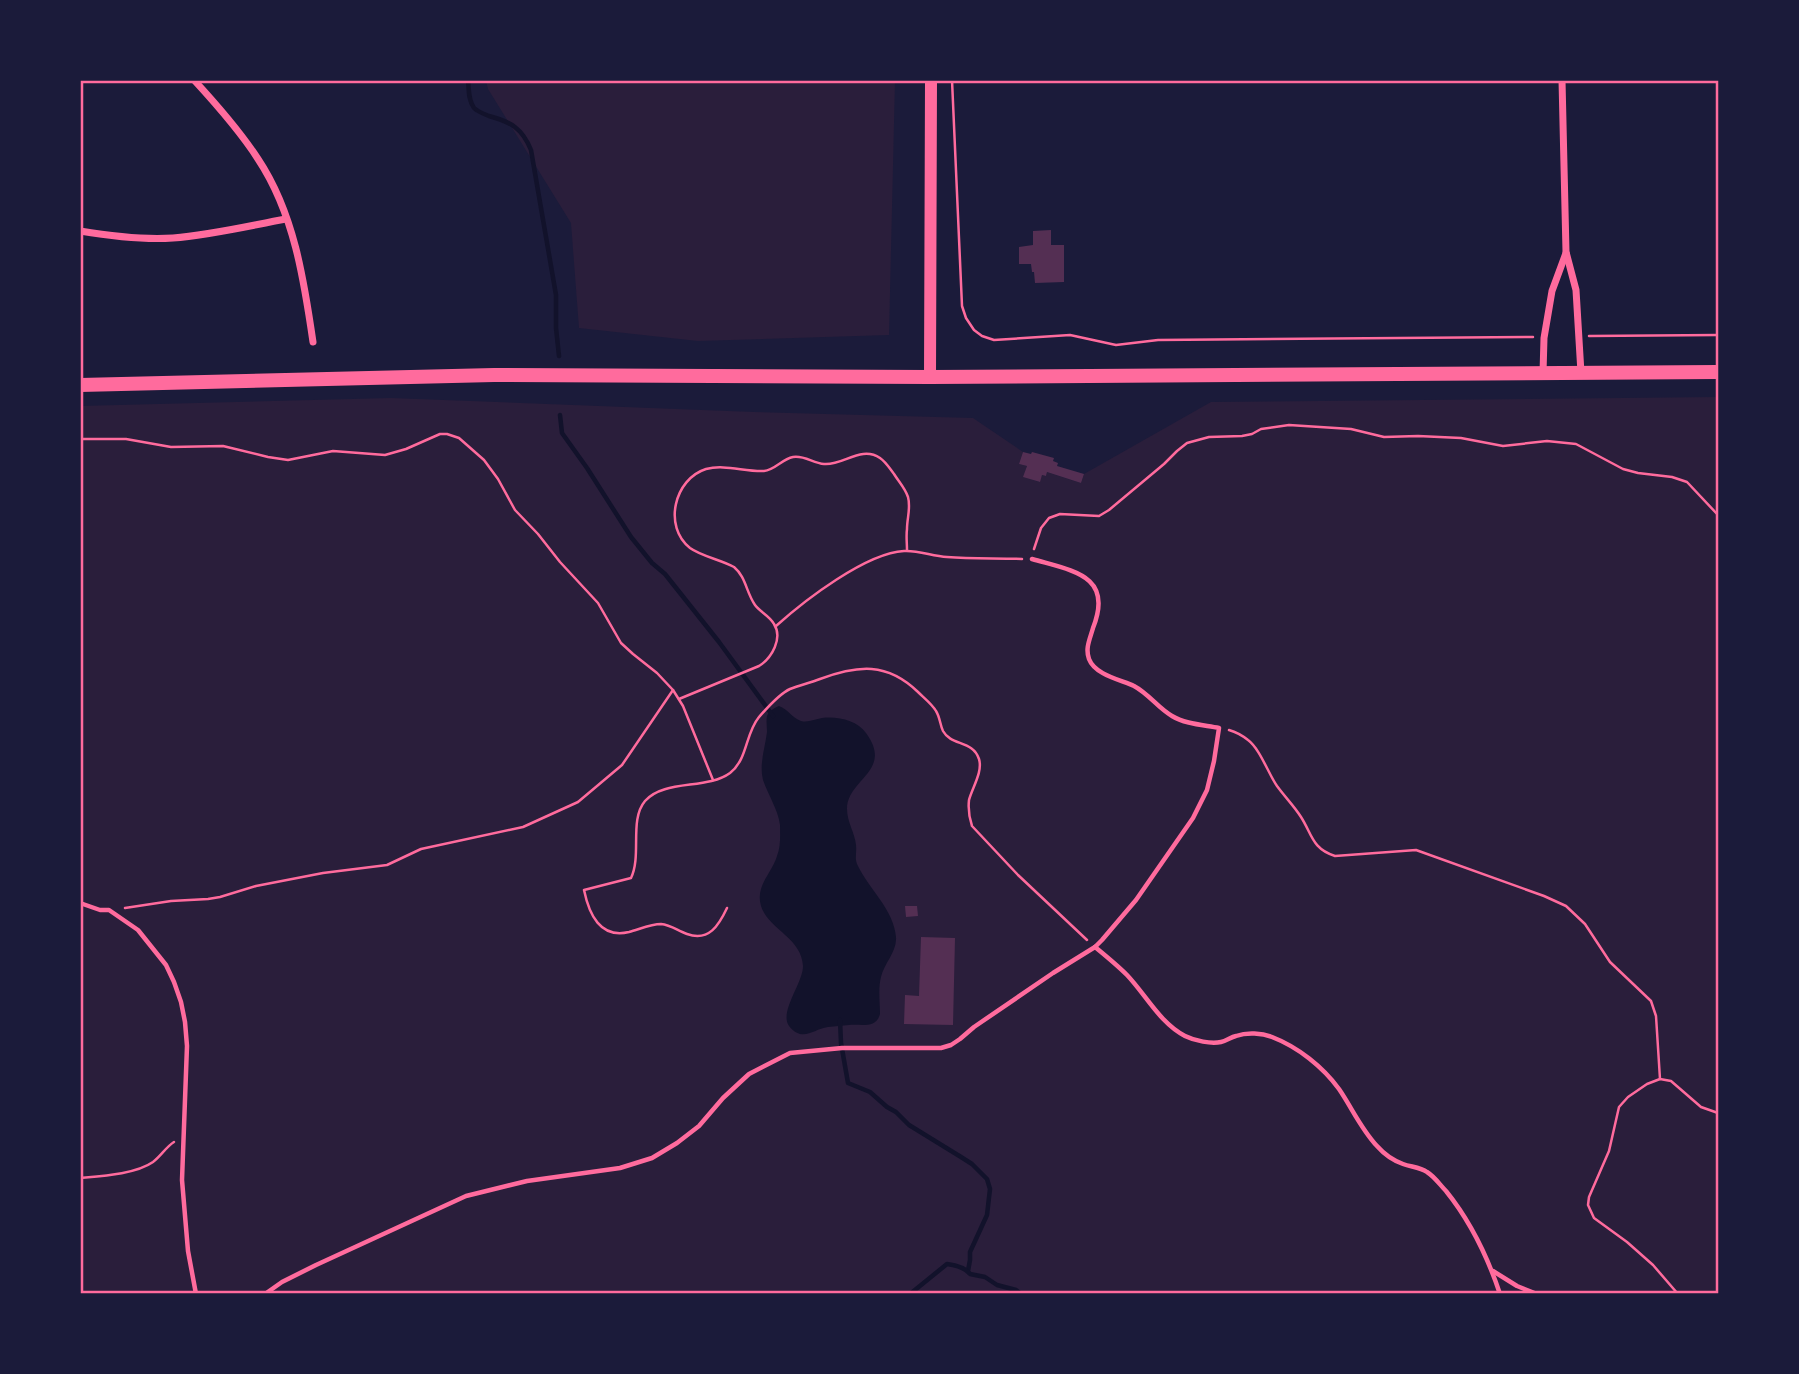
<svg xmlns="http://www.w3.org/2000/svg" width="1799" height="1374" font-family="Inter,sans-serif">
<style>
.green{fill:#2a1e3b}
.water{fill:#12122b}
.lines{fill:none;stroke-linecap:round;stroke-linejoin:round}
.stream{stroke:#12122b;stroke-width:4.5}
.building{fill:#542f53}
.path{stroke:#ff6b9d;stroke-width:2.5}
.service{stroke:#ff6b9d;stroke-width:4.5}
.minor{stroke:#ff6b9d;stroke-width:7}
.tertiary{stroke:#ff6b9d;stroke-width:12}
.secondary{stroke:#ff6b9d;stroke-width:14}
.neatline{fill:none;stroke:#ff6b9d;stroke-width:2.5}
</style>
<rect width="100%" height="100%" fill="#1b1b3a"/>
<!-- green -->
<g class="green">
<path d="M486,81H895L889,335L698,341L579,328L571,223L488,89Z"/>
<path d="M1718,397V1293H81L80,406L391,398L754,412L973,418L1023,452L1019,464L1027,466L1024,477L1039,482L1042,475L1046,476L1047,472L1081,483L1084,474L1211,402Z"/>
</g>
<!-- water -->
<path class="water" d="M779,706C788,709 792,718 801,721C808,723 815,719 822,718C837,716 857,720 866,733C894,771 847,779 847,809C847,822 855,833 856,845C857,853 854,859 858,866C869,889 894,910 896,937C897,952 884,963 881,977C878,988 880,1003 880,1014C876,1029 862,1024 849,1025C842,1026 835,1026 828,1027C813,1029 803,1043 789,1026C779,1012 803,983 803,966C802,938 768,929 761,906C755,886 772,873 777,856C781,846 780,835 780,825C778,809 768,795 763,780C759,764 765,748 767,732C767,727 766,721 767,716C769,711 774,708 779,706Z"/>
<g class="lines">
<!-- stream -->
<g class="stream">
<path d="M468,80C469,89 468,100 474,108C478,112 484,114 489,116C511,122 522,128 531,150L556,295V328L559,356"/>
<path d="M560,415L562,433L587,468L631,537L652,563L665,574L719,642L773,716"/>
<path d="M840,1020L841,1043L848,1083L870,1092L887,1107L896,1112L909,1125L961,1157L972,1164L987,1179L990,1189L987,1215L970,1252V1260L968,1271"/>
<path d="M910,1294L947,1264C954,1265 965,1267 970,1274L985,1277L997,1285L1016,1290L1021,1294"/>
</g>
</g>
<!-- building -->
<g class="building">
<path d="M1051,230V245H1064V282L1035,283L1034,272H1032L1031,264H1019V247L1033,245V231Z"/>
<path d="M1023,452L1031,454L1032,452L1054,458L1053,461L1058,463L1057,466L1084,474L1081,483L1047,472L1046,476L1042,475L1040,482L1023,477L1027,466L1019,464Z"/>
<path d="M905,906H917L918,916L906,917Z"/>
<path d="M921,937L955,938L953,1025L904,1024L905,995L919,996Z"/>
</g>
<g class="lines">
<!-- path -->
<g class="path">
<path d="M952,80L962,306L966,318L974,330L982,336L994,340L1070,335L1116,345L1158,340L1533,337"/>
<path d="M1589,336L1718,335"/>
<path d="M80,439H126L171,447L223,446L268,457L288,460L333,451L385,455L406,449L440,434H447L459,438L484,460L498,479L515,510L538,534L560,562L598,603L621,643L633,654L657,673L673,690L683,706L713,780"/>
<path d="M1034,549L1041,528L1049,518L1060,514L1099,516L1109,510L1164,464L1177,451L1187,443L1209,437L1242,436L1252,434L1261,429L1289,425L1351,429L1384,437L1418,436L1461,438L1503,446L1547,441L1576,444L1623,469L1638,473L1672,477L1687,482L1718,515"/>
<path d="M776,626C805,600 866,553 904,551C918,550 932,556 947,557C972,559 997,558 1022,559"/>
<path d="M679,699L759,666C772,658 783,638 774,624C770,616 760,612 755,605C746,592 746,577 734,567C721,560 701,556 690,548C663,527 674,479 706,469C725,464 745,472 764,471C775,470 782,459 793,457C804,455 813,463 824,464C843,466 861,445 880,458C886,462 890,469 894,474C899,482 905,488 908,497C911,508 907,518 907,529C906,536 907,543 907,550"/>
<path d="M1229,730C1236,732 1243,736 1248,740C1260,749 1268,773 1277,786C1285,797 1294,806 1301,817C1312,834 1312,849 1335,856L1416,850L1544,896L1566,906L1585,924L1610,962L1651,1001L1656,1016L1660,1079"/>
<path d="M125,908L171,901L208,899L220,897L256,886L323,873L387,865L421,849L523,827L578,802L622,765L673,690"/>
<path d="M727,908C719,925 709,942 687,934C678,931 671,925 661,924C651,924 640,929 629,932C600,939 589,914 584,890L631,878C642,855 629,820 645,801C664,779 707,790 730,773C748,759 745,734 759,717C767,708 779,694 790,689C800,685 810,683 820,679C858,665 887,662 918,692C924,698 932,704 936,711C940,717 940,725 943,731C951,746 973,740 979,759C983,772 972,788 969,800C968,809 969,817 972,826L1018,875L1087,940"/>
<path d="M80,1178C102,1176 136,1174 153,1162C161,1156 166,1147 174,1142"/>
<path d="M1678,1294L1653,1265L1627,1242L1594,1218L1588,1205L1589,1197L1609,1151L1619,1107L1628,1097L1647,1084L1660,1079L1671,1081L1701,1107L1718,1113"/>
</g>
<!-- service -->
<g class="service">
<path d="M80,903L100,910H109L138,930L166,965L174,982L181,1002L185,1022L187,1046L182,1180L188,1251L196,1294"/>
<path d="M1095,947C1106,956 1117,965 1127,975C1146,995 1160,1023 1185,1036C1195,1041 1211,1044 1221,1042C1226,1041 1231,1037 1236,1036C1247,1032 1262,1033 1272,1037C1298,1047 1323,1067 1339,1089C1352,1108 1361,1129 1377,1146C1384,1154 1392,1160 1403,1164C1411,1167 1420,1167 1427,1172C1435,1177 1440,1185 1446,1191C1471,1222 1487,1255 1500,1294"/>
<path d="M1493,1271L1517,1286L1537,1294"/>
<path d="M265,1294L282,1282L316,1265L466,1196L527,1181L620,1168L652,1158L677,1143L699,1126L723,1098L749,1074L790,1053L842,1048H941L951,1045L960,1039L974,1027L1053,973L1095,947L1102,940L1136,900L1193,818L1207,790L1214,761L1219,728C1204,725 1185,724 1172,716C1158,708 1149,694 1134,686C1121,680 1095,675 1089,659C1085,648 1090,639 1093,628C1114,575 1073,571 1032,559"/>
</g>
<!-- minor -->
<g class="minor">
<path d="M194,80C217,105 240,131 258,159C294,213 304,280 313,342"/>
<path d="M1562,80L1566,252L1576,290L1581,373"/>
<path d="M80,231C110,236 143,240 173,238C211,235 248,226 286,219"/>
<path d="M1543,373L1544,338L1552,291L1566,253"/>
</g>
<!-- tertiary -->
<path class="tertiary" d="M930,377L931,80"/>
<!-- secondary -->
<path class="secondary" d="M80,385L494,375L930,377L1718,372"/>
</g>
<!-- border -->
<rect width="1799" height="1374" fill="none" stroke="#1b1b3a" stroke-width="164"/>
<rect x="82" y="82" width="1635" height="1210" class="neatline"/>
</svg>
